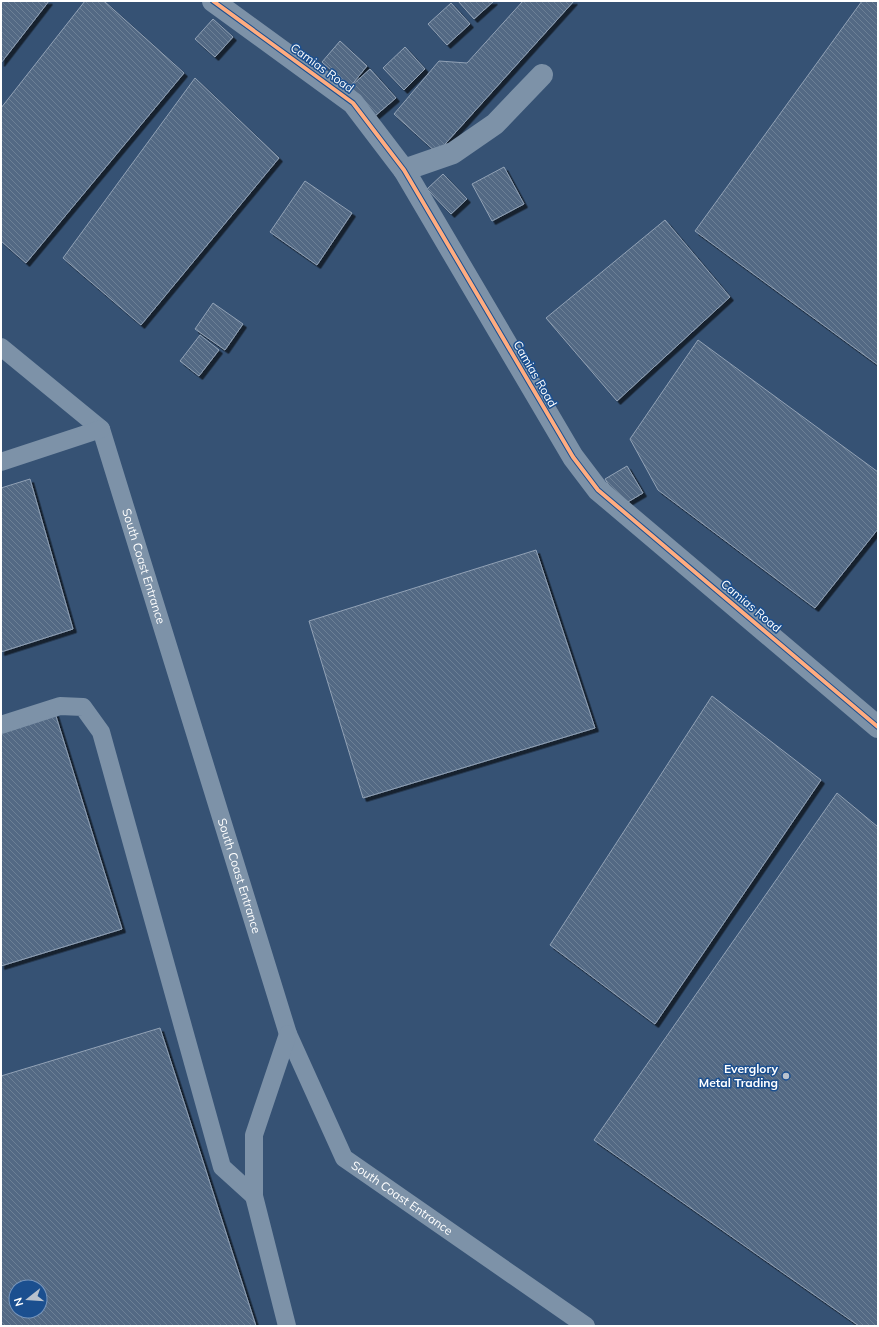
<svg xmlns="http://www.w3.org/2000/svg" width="879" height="1327" font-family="Mulish,sans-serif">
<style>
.building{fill:url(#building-back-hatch);stroke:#92a2b6;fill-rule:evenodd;filter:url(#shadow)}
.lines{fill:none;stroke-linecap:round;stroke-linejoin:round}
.lane{stroke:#7d92a8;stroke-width:18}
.street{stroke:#7d92a8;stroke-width:22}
.cycleway-casing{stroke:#1b4f8f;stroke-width:6}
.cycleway{stroke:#ffac80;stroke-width:4}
.poi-dot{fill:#b9c2ce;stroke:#1b4f8f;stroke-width:1.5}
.labels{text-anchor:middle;stroke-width:3;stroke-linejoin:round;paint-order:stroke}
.street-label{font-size:12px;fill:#fff;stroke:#1b4f8f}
.poi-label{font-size:12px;font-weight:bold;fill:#fff;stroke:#1b4f8f;text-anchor:end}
</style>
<defs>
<pattern id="building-back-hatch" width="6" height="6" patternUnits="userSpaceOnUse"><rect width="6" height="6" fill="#526984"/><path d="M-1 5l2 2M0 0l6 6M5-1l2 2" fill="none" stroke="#6c8096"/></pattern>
<filter id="shadow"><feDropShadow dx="3.5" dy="3.5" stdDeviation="0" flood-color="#0009"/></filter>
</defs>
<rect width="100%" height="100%" fill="#365274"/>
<!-- building -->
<g class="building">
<path d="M1,1H49L1,63Z"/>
<path d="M85,1H104L184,73L26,263L1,241V108Z"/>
<path d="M458,1H494L474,19Z"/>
<path d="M523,1H574L437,153L394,114L439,61L467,63Z"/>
<path d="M862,1H878V365L695,231Z"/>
<path d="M451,3L470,24L447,45L428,24Z"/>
<path d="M213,19L233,37L215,57L195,39Z"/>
<path d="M340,41L367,66L350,87L322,62Z"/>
<path d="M405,47L425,69L404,90L383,68Z"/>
<path d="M370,69L396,98L375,116L350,87Z"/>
<path d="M195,78L279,158L141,325L63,258Z"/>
<path d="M504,167L524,204L492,221L472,184Z"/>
<path d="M443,174L467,199L451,214L427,189Z"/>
<path d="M305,181L352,213L317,265L270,232Z"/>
<path d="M665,220L730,297L617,401L546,318Z"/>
<path d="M213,303L243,324L225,350L195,329Z"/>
<path d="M200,335L219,350L199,376L180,361Z"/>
<path d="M698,340L878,472V529L815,608L658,490L630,439Z"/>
<path d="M627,466L643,493L621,506L605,479Z"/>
<path d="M30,479L73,629L1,652V488Z"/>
<path d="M536,550L595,728L363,798L309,621Z"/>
<path d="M712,696L821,780L655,1024L550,945Z"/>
<path d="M55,713L122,929L1,966V729Z"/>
<path d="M837,793L878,827V1326H859L594,1140Z"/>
<path d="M160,1028L256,1326H1V1076ZM16,1287H40V1311H16Z"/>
</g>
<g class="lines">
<!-- lane -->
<g class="lane">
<path id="s1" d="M1,347L101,429L288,1034L344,1158L586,1326"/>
<path d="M1,462L101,429"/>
<path d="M1,725L60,706L83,707L101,732L222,1167L254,1196"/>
<path d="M287,1326L254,1196V1135L288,1034"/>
</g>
<!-- street -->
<g class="street">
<path d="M213,1L353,103L404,170L573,457L598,490L878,727"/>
<path d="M404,170L453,153L495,124L542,75"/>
</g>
<!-- cycleway casing -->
<g class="cycleway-casing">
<path id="cycleway" d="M213,1L353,103L404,170L573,457L598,490L878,727"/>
</g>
<!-- cycleway -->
<use href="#cycleway" class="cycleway"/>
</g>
<!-- markers -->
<circle class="poi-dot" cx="786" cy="1076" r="4"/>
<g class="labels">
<!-- street labels -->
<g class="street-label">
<text transform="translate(322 68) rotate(36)" y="4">Camias Road</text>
<text transform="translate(535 374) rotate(60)" y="4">Camias Road</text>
<text dy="4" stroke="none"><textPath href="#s1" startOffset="273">South Coast Entrance</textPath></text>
<text transform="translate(751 606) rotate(40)" y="4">Camias Road</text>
<text dy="4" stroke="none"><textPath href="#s1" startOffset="597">South Coast Entrance</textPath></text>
<text dy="4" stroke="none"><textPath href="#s1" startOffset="969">South Coast Entrance</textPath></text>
</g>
<!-- poi labels -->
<g class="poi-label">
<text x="778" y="1073">Everglory<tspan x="778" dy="14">Metal Trading</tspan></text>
</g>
</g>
<!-- border -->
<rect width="879" height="1327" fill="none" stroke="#ffffff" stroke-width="4"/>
<!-- north arrow -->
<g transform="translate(28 1299) rotate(253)"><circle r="19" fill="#1b4f8f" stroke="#7695bc"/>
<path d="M0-3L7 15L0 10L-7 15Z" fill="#b9c2ce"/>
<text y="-6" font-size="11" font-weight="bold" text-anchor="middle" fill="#ffffff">N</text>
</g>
</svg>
